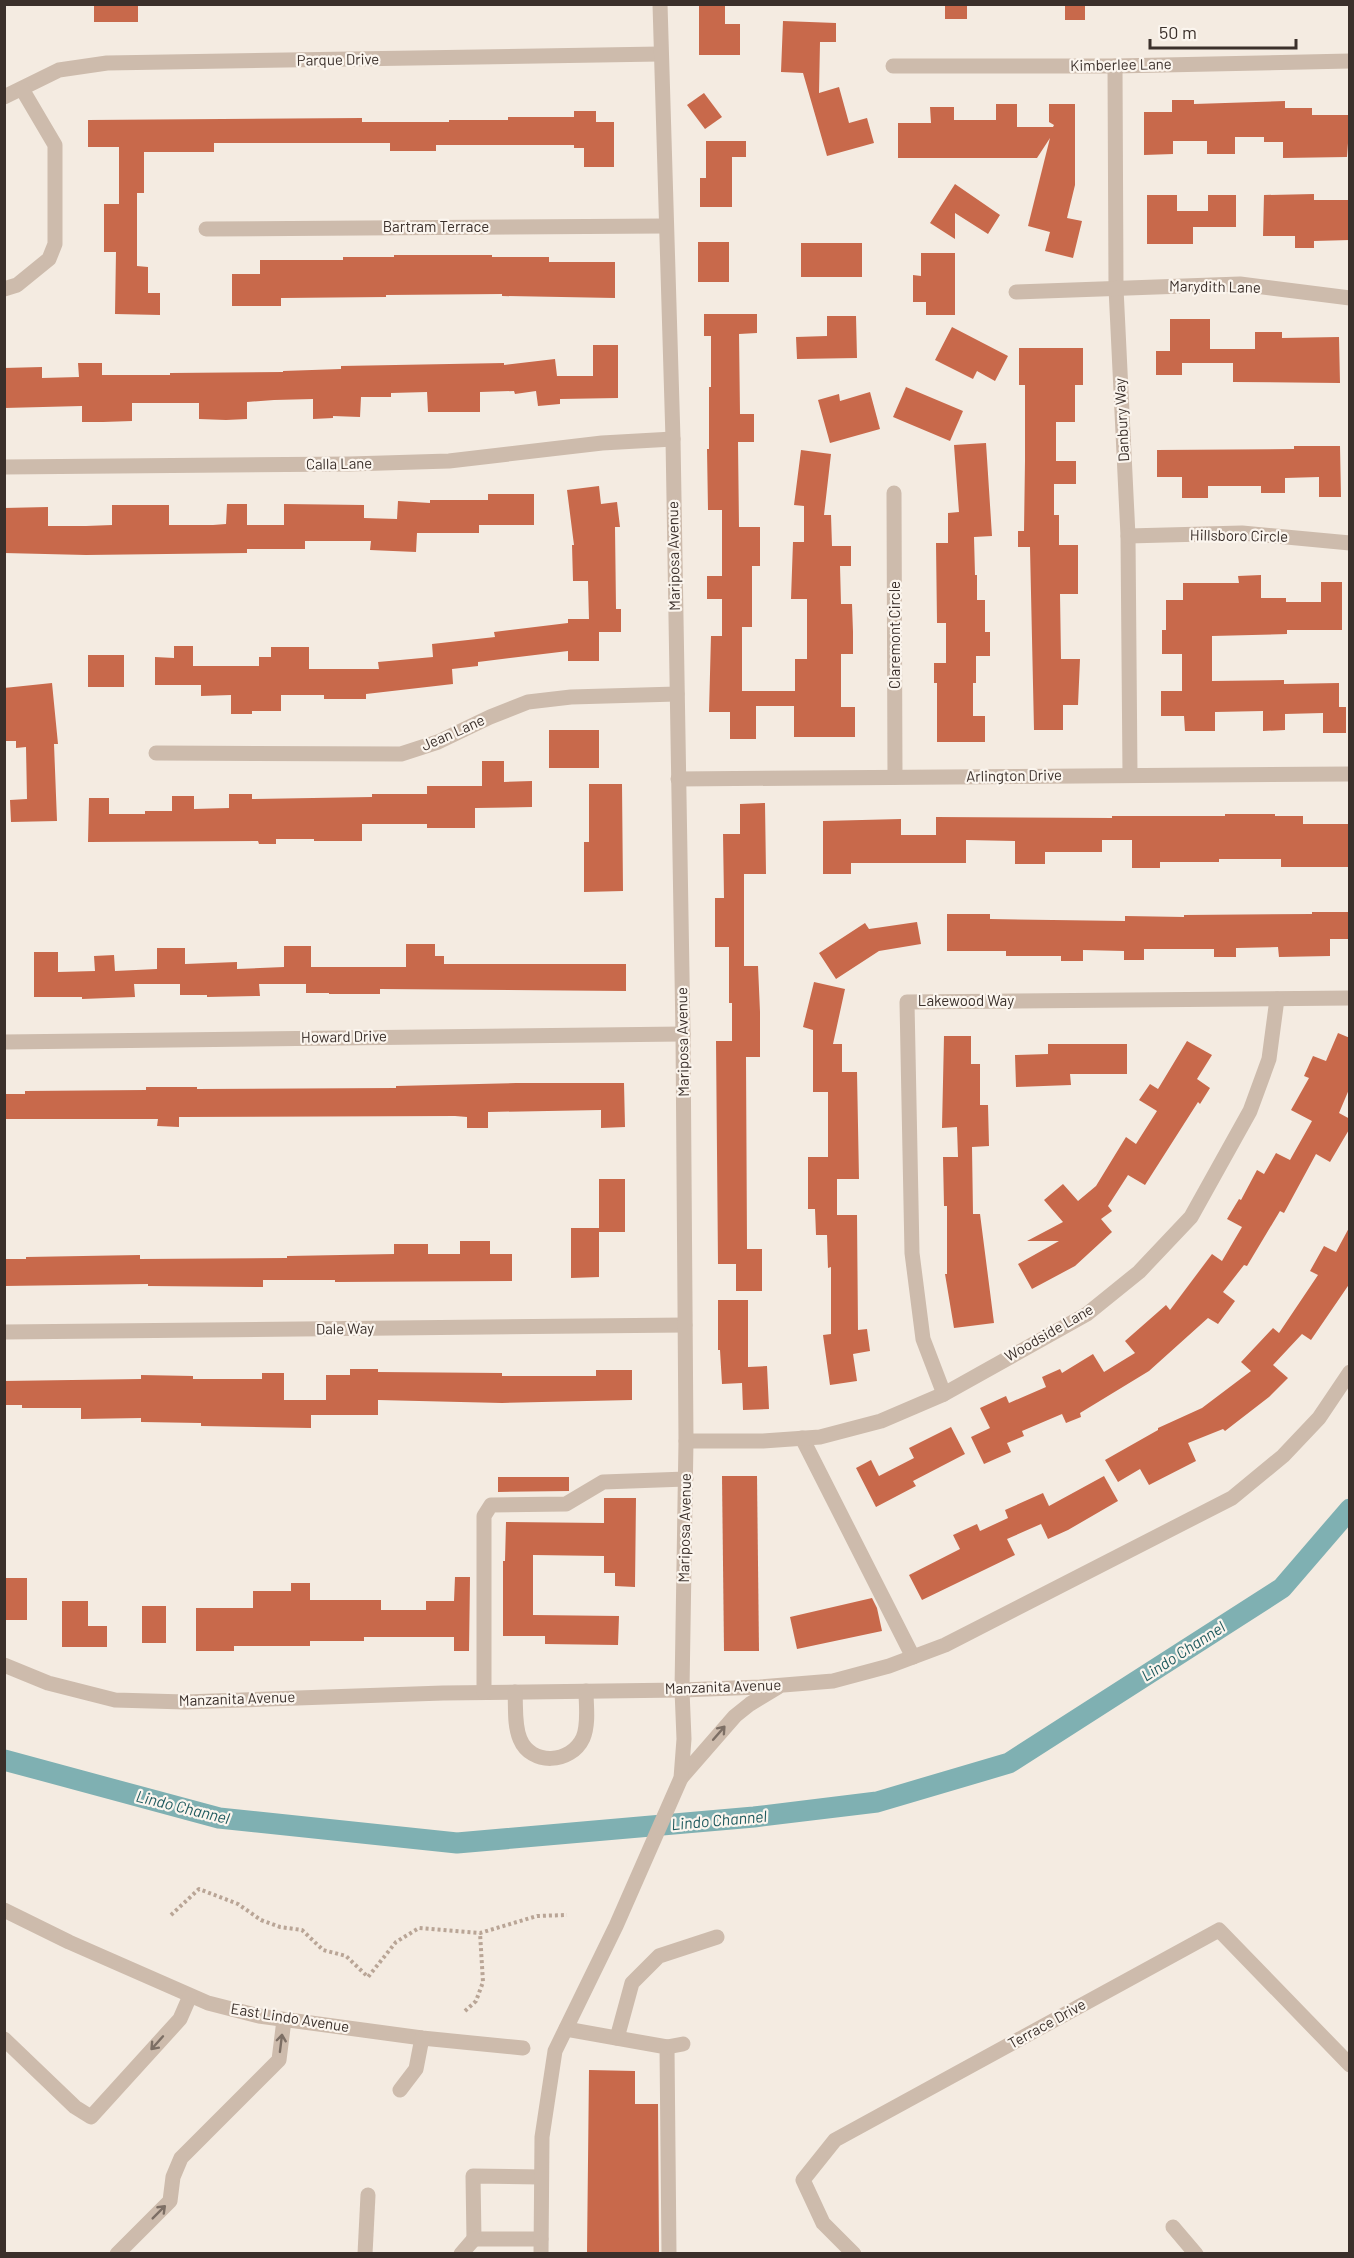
<svg xmlns="http://www.w3.org/2000/svg" width="1354" height="2258" font-family="Barlow,sans-serif">
<style>
.lines{fill:none;stroke-linecap:round;stroke-linejoin:round}
.canal{stroke:#7fb0b2;stroke-width:21}
.building{fill:#c8694b}
.path{stroke:#b9a596;stroke-width:4;stroke-dasharray:3 3;stroke-linecap:butt}
.minor{stroke:#cdbbac;stroke-width:15}
.oneway{stroke:#7d6f65}
.labels{text-anchor:middle;stroke-width:4.5;stroke-linejoin:round;paint-order:stroke}
.street-label{font-size:15px;fill:#3b302b;stroke:#fbf5ee}
.water-label{font-size:16px;font-style:italic;fill:#1f5a5e;stroke:#fbf5ee}
</style>
<rect width="100%" height="100%" fill="#f4ebe1"/>
<g class="lines">
<!-- canal -->
<path class="canal" d="M4,1760L219,1818L457,1843L754,1817L877,1802L1009,1763L1282,1588L1350,1509"/>
</g>
<!-- building -->
<g class="building">
<rect x="94" y="4" width="44" height="18"/>
<path d="M699,4H725V24H740V55H699Z"/>
<rect x="945" y="4" width="22" height="15"/>
<rect x="1065" y="4" width="20" height="16"/>
<path d="M783,21L836,23V42H820L819,93L839,87L849,123L867,118L874,143L827,156L803,73L781,72Z"/>
<path d="M704,93L722,117L705,129L687,105Z"/>
<path d="M1172,100H1194V104L1285,101V108H1312V115H1350L1347,157L1283,158V142H1264V137H1235V154H1207V141H1173V154L1144,155V112H1172Z"/>
<path d="M996,104H1017V127H1053L1054,125L1049,122V104H1075V185L1067,218L1082,221L1073,258L1045,251L1050,232L1028,226L1050,138L1037,158H898V123H931L930,107H954V120H996Z"/>
<path d="M574,111H596V122H614V167H584V148H574V145H436V151H390V143H214V152H144V193H137V266L148,267V293H160V315L115,314L116,252H104V204H119V147H88V120L362,118V122H449V120H508V117H574Z"/>
<path d="M706,141H746V157H732V207H700V178H706Z"/>
<path d="M955,184L1000,215L988,234L955,213V239L930,223Z"/>
<path d="M1314,194V200H1350V240L1314,241V248H1295V236H1263L1264,195Z"/>
<path d="M1147,195H1177V211H1208V195H1236V227H1193V244H1147Z"/>
<rect x="698" y="242" width="31" height="40"/>
<rect x="801" y="243" width="61" height="34"/>
<path d="M921,253H955V315H926V302H913V275L921,276Z"/>
<path d="M394,255H492V257H549V262H615V298L502,296V294L386,295V297L281,298V306H232V274H260V260H343V257H394Z"/>
<path d="M704,314H757V333L739,334L740,414H754V442H738L739,527H760V566H752V627H742V691H795V659H807V599H791L793,542H804V506L794,505L801,450L831,454L824,515H831L832,546H851V566H840L841,604H852L853,632V654H841V707H855V737H794V706H756V739H730V712H709L711,636H722V599H707V576H722V510H708L707,449H709V387H711V336H704Z"/>
<path d="M827,316H856L857,358L797,359L796,337L827,336Z"/>
<path d="M1170,319H1210V349H1255V332H1282V338L1339,337L1340,383L1233,382V363H1182V375H1156V351H1170Z"/>
<path d="M952,327L1008,356L995,381L977,371L973,379L935,360Z"/>
<path d="M593,345H618V398L560,399V404L538,406L536,391L515,394L514,391L480,392V412H428L427,392L391,393V397H361L360,417L333,416V418L313,419V399L274,400L247,402V419L226,420L199,419V403H132V421L103,422H82V406L4,408V368L42,367V378L79,377L78,363H102V375H170V373L283,372V371L341,369V366L504,363V365L555,359L557,376H593Z"/>
<path d="M1019,348H1083V385H1075V422H1056V461H1076V484H1054V515H1059V545H1078V594H1060L1061,659H1080L1078,705H1063V730H1034L1030,547H1018V531H1024L1025,461V385H1019Z"/>
<path d="M906,387L963,411L950,441L893,417Z"/>
<path d="M870,392L880,429L830,443L818,400L839,394L840,401Z"/>
<path d="M986,443L992,536L974,537L975,575H977V600H985V632H990V656H976V683H973V716H985V742H937V683H934V663H946V623H937L936,543H948V513L959,512L954,445Z"/>
<path d="M1294,446H1340L1341,497H1319V477L1285,478V493H1261V486H1208V498H1182V477H1157V450L1294,449Z"/>
<path d="M599,486L601,504L617,502L620,527H615L616,609H621V632H599V661H568V651L478,662V666L452,669L453,684L366,694V699H324V695H281V711H252V714H231V695L201,696V685H155V657L174,658V646H193V666H259V657H271V647H309V669H379L378,662L433,657L432,644L495,637L494,632L568,623V619H589L588,581H573L572,545H574L567,490Z"/>
<path d="M488,494H534V525H479V533H417L416,552L370,550L371,541H305V549H247V553L86,555L4,553V508L48,507V526H86L112,525V505H169V525H213L226,524L227,504H247V525H284V504L364,505V518L397,519L398,501L430,503V500H488Z"/>
<path d="M1261,575V598H1286V602H1321V582H1342V630H1287V634L1212,636V681L1284,680V684L1339,683V707H1346V733H1323V713L1285,714V730L1263,731V711L1215,712V731H1185L1184,716H1161V691H1182V654H1162V630H1166V600H1183V583H1239L1238,576Z"/>
<rect x="88" y="655" width="36" height="32"/>
<path d="M52,683L58,744H54L57,821L11,822L10,800L27,799L26,747L16,748V741H4V688Z"/>
<rect x="549" y="730" width="50" height="38"/>
<path d="M482,761H504V782L532,781V807L475,808V828H427V824H362V841H314V839H276V844H259L258,841L88,842L89,798H109V814H145V811H172V796H194V809L229,808V794H252V799L372,797V794H427V786H482Z"/>
<path d="M589,784H622L623,891L584,892V842H589Z"/>
<path d="M765,803L766,874H744V966H758L760,1012V1057H746L747,1249H762V1291H736V1264H718L716,1041H732V1003H729V947H715V898H724L723,834H740V804Z"/>
<path d="M1225,814H1275V816H1303V824H1350V867H1281V859H1219V862H1160V868H1132V840H1102V852H1045V864H1015V841L966,840V863H851V874H823V821L901,819V835H936V817L1112,818V816H1225Z"/>
<path d="M1312,912H1350V939H1330V956L1279,957L1278,947L1236,948V957H1214V949H1144V960H1124V951L1083,950V961H1061V956H1006V951H947V914H990V919L1125,921V916L1184,917V915L1312,914Z"/>
<path d="M917,922L921,944L879,951L836,979L819,953L865,923L869,929Z"/>
<path d="M406,944H435V956H444V964H626V991L380,989V994H329V993H306V984H259L260,996L207,997V995H180V984H134L135,997L82,999V997H34V952H58V972L95,971L94,956L114,955L115,971L157,969V948H185V964L237,962V969L284,967V946H311V967H406Z"/>
<path d="M814,982L845,989L833,1044H842V1072H857L859,1179H837V1215H857L858,1330L867,1329L870,1351L853,1354L857,1381L830,1385L823,1335L831,1334V1267L828,1268L827,1235H816L815,1209H808V1157H828V1092H813V1030L803,1027Z"/>
<path d="M1338,1033L1350,1038V1087L1339,1113L1350,1119V1128L1330,1162L1316,1154L1284,1213L1280,1211L1247,1266L1244,1265L1223,1292L1235,1301L1218,1324L1208,1318L1149,1371L1080,1413L1081,1417L1066,1423L1062,1414L1022,1431L1024,1436L1007,1443L1011,1452L984,1464L971,1437L990,1428L980,1408L1006,1396L1009,1403L1046,1387L1042,1377L1060,1369L1062,1373L1093,1354L1104,1372L1135,1353L1125,1341L1166,1305L1170,1310L1212,1254L1222,1261L1242,1227L1227,1219L1239,1199L1241,1200L1257,1170L1264,1174L1276,1153L1290,1160L1312,1121L1291,1110L1309,1078L1304,1076L1313,1056L1326,1061Z"/>
<path d="M944,1036H971V1064H980V1105H988L989,1146L972,1147L973,1214H980L994,1323L954,1328L945,1274H947V1206H944L943,1157H958L957,1127L942,1128Z"/>
<path d="M1187,1041L1212,1055L1197,1079L1210,1088L1200,1104L1198,1102L1145,1185L1128,1175L1108,1206L1112,1211L1101,1219L1112,1232L1075,1266L1032,1289L1018,1264L1059,1241H1027L1063,1222L1044,1200L1063,1184L1078,1201L1096,1186L1126,1137L1136,1144L1157,1111L1139,1100L1150,1084L1158,1089Z"/>
<path d="M1048,1044H1127V1074H1070L1071,1085L1016,1087L1015,1055L1048,1054Z"/>
<path d="M516,1083H624L625,1127L601,1128V1110L488,1112V1128H467V1117L455,1116L179,1117V1127L157,1126L158,1119H4V1094H25V1091L146,1090V1087H197V1089L396,1088V1086Z"/>
<path d="M599,1179H625V1232H599V1277L571,1278V1228H599Z"/>
<path d="M1350,1226V1283L1311,1340L1302,1334L1273,1365L1288,1378L1269,1397L1225,1431L1223,1429L1188,1443L1196,1461L1149,1485L1140,1469L1118,1482L1105,1460L1158,1430V1428L1202,1408L1251,1371L1241,1362L1273,1328L1279,1333L1318,1275L1310,1271L1324,1246L1336,1252Z"/>
<path d="M460,1241H490V1254H512V1281L335,1282V1280H263V1287L148,1286V1284L4,1286V1259H26V1257L140,1255V1259L287,1258V1256L394,1254V1244H428V1254H460Z"/>
<path d="M718,1300H748V1367L767,1366L769,1409L743,1410L742,1383L722,1384L720,1350H718Z"/>
<path d="M350,1369H378V1372L502,1373V1376H596V1370H632V1400L502,1403L378,1400V1415H311V1428L201,1426V1423L141,1422V1418L81,1419V1408H22V1405H4V1381L141,1379V1375L193,1376V1379H262V1373H284V1400H326V1375H350Z"/>
<path d="M951,1427L965,1454L913,1481L916,1486L876,1507L856,1468L871,1460L879,1476L914,1458L909,1448Z"/>
<path d="M722,1476H757L759,1651H724Z"/>
<path d="M1104,1476L1118,1501L1068,1530L1048,1539L1041,1524L1007,1539L1015,1555L922,1600L909,1575L960,1549L953,1535L977,1524L980,1531L1008,1518L1005,1510L1043,1493L1049,1506Z"/>
<path d="M498,1477H569V1491L498,1492Z"/>
<path d="M604,1498H636L635,1587L615,1586V1573H604V1556L533,1555V1615L619,1616L618,1645L545,1644V1636H503V1561H505L506,1522L604,1523Z"/>
<path d="M455,1577H470L469,1651H454V1637H364V1641H310V1646H234V1651H196V1608H253V1591H291V1583H310V1600H381V1610H426V1601H454Z"/>
<rect x="4" y="1578" width="23" height="42"/>
<path d="M872,1598L877,1608L882,1631L797,1649L790,1617Z"/>
<path d="M62,1601H88V1626H107V1647H62Z"/>
<rect x="142" y="1606" width="24" height="37"/>
<path d="M589,2070L635,2071V2104H658L659,2253H587Z"/>
</g>
<g class="lines">
<!-- path -->
<g class="path">
<path d="M171,1915L199,1889L238,1904L261,1920L280,1927L302,1930L323,1950L346,1956L368,1977L396,1942L419,1928L480,1933L537,1916L567,1915"/>
<path d="M465,2011L476,2001L483,1982L480,1933"/>
</g>
<!-- minor -->
<g class="minor">
<path d="M893,66H1115L1350,61"/>
<path d="M1115,66L1116,288L1128,536L1130,775"/>
<path d="M4,97L59,70L107,63L660,54"/>
<path d="M206,229L665,226"/>
<path d="M4,289L17,285L49,259L55,244V145L22,89"/>
<path d="M1016,292L1240,284L1350,298"/>
<path d="M4,467L350,464L449,461L602,443L673,439"/>
<path d="M894,493L895,777"/>
<path d="M1128,536L1242,533L1350,543"/>
<path d="M156,753L401,754L438,742L490,717L528,702L571,697L677,694"/>
<path d="M678,779L1350,774"/>
<path d="M4,1042L683,1034"/>
<path d="M4,1332L685,1325"/>
<path d="M944,1394L923,1339L912,1253L907,1002L1350,998"/>
<path d="M802,1438L913,1657"/>
<path d="M686,1441H763L820,1437L881,1421L944,1394L1087,1314L1139,1272L1191,1217L1250,1111L1269,1059L1277,999"/>
<path d="M4,1665L48,1683L115,1700L185,1702L443,1693L682,1690L760,1687L833,1681L889,1666L945,1645L1232,1498L1283,1456L1319,1418L1350,1372"/>
<path d="M484,1692V1516L491,1505L566,1504L603,1482L686,1479"/>
<path d="M515,1692C516,1707 514,1725 520,1739C531,1766 571,1764 583,1738C589,1724 586,1705 586,1691"/>
<path d="M681,1778L735,1716L750,1704L778,1687"/>
<path d="M4,1910L69,1942L208,2003L259,2016L422,2038L523,2048"/>
<path d="M566,2029L667,2047L669,2254"/>
<path d="M617,2038L632,1983L659,1956L717,1937"/>
<path d="M4,2039L75,2107L91,2117L180,2019L190,1996"/>
<path d="M667,2047L683,2044"/>
<path d="M400,2090L416,2069L422,2038"/>
<path d="M1173,2227L1196,2254"/>
<path d="M541,2239H474L473,2176L541,2177"/>
<path d="M117,2254L170,2201L173,2177L181,2158L279,2060L284,2020"/>
<path d="M365,2254L368,2195"/>
<path d="M461,2254L474,2239"/>
<path d="M541,2254L542,2137L555,2051L616,1926L681,1778L684,1739L682,1690L686,1441L683,1034L673,439L660,4"/>
<path d="M854,2254L823,2223L803,2180L835,2140L1219,1930L1350,2065"/>
</g>
</g>
<!-- one-way arrows -->
<defs><path id="oneway-shaft" d="M-6 0H5M1.5-3L5.5 0L1.5 3" fill="none" stroke-width="1.6" stroke-linecap="round" stroke-linejoin="round" transform="scale(1.5)"/></defs>
<g class="oneway">
<use href="#oneway-shaft" transform="translate(719 1733) rotate(-49)"/>
<use href="#oneway-shaft" transform="translate(157 2043) rotate(132)"/>
<use href="#oneway-shaft" transform="translate(281 2043) rotate(-83)"/>
<use href="#oneway-shaft" transform="translate(159 2212) rotate(-45)"/>
</g>
<g class="labels">
<!-- street labels -->
<g class="street-label">
<text transform="translate(338 60) rotate(-1)" y="5">Parque Drive</text>
<text transform="translate(1121 65) rotate(-1)" y="5">Kimberlee Lane</text>
<text x="436" y="232">Bartram Terrace</text>
<text transform="translate(1215 287) rotate(1)" y="5">Marydith Lane</text>
<text transform="translate(1122 420) rotate(-93)" y="5">Danbury Way</text>
<text transform="translate(339 464) rotate(-1)" y="5">Calla Lane</text>
<text transform="translate(1239 536) rotate(1)" y="5">Hillsboro Circle</text>
<text transform="translate(674 556) rotate(-91)" y="5">Mariposa Avenue</text>
<text transform="translate(895 635) rotate(-90)" y="5">Claremont Circle</text>
<text transform="translate(453 733) rotate(-24)" y="5">Jean Lane</text>
<text transform="translate(1014 776) rotate(-1)" y="5">Arlington Drive</text>
<text x="966" y="1006">Lakewood Way</text>
<text transform="translate(344 1037) rotate(-1)" y="5">Howard Drive</text>
<text transform="translate(683 1042) rotate(-91)" y="5">Mariposa Avenue</text>
<text transform="translate(345 1329) rotate(-1)" y="5">Dale Way</text>
<text transform="translate(1049 1333) rotate(-30)" y="5">Woodside Lane</text>
<text transform="translate(685 1528) rotate(-89)" y="5">Mariposa Avenue</text>
<text transform="translate(723 1687) rotate(-2)" y="5">Manzanita Avenue</text>
<text transform="translate(237 1699) rotate(-2)" y="5">Manzanita Avenue</text>
<text transform="translate(290 2018) rotate(9)" y="5">East Lindo Avenue</text>
<text transform="translate(1047 2024) rotate(-29)" y="5">Terrace Drive</text>
</g>
<!-- water labels -->
<g class="water-label">
<text transform="translate(1183 1651) rotate(-33)" y="6">Lindo Channel</text>
<text transform="translate(183 1807) rotate(14)" y="6">Lindo Channel</text>
<text transform="translate(719 1820) rotate(-5)" y="6">Lindo Channel</text>
</g>
</g>
<!-- border -->
<rect width="1354" height="2258" fill="none" stroke="#3b302b" stroke-width="12"/>
<!-- scale -->
<path d="M1150 39v9h146v-9" fill="none" stroke="#3b302b" stroke-width="3"/>
<text x="1159" y="39" font-size="18" fill="#3b302b" stroke="#fbf5ee" stroke-width="4.5" paint-order="stroke">50 m</text>
</svg>
